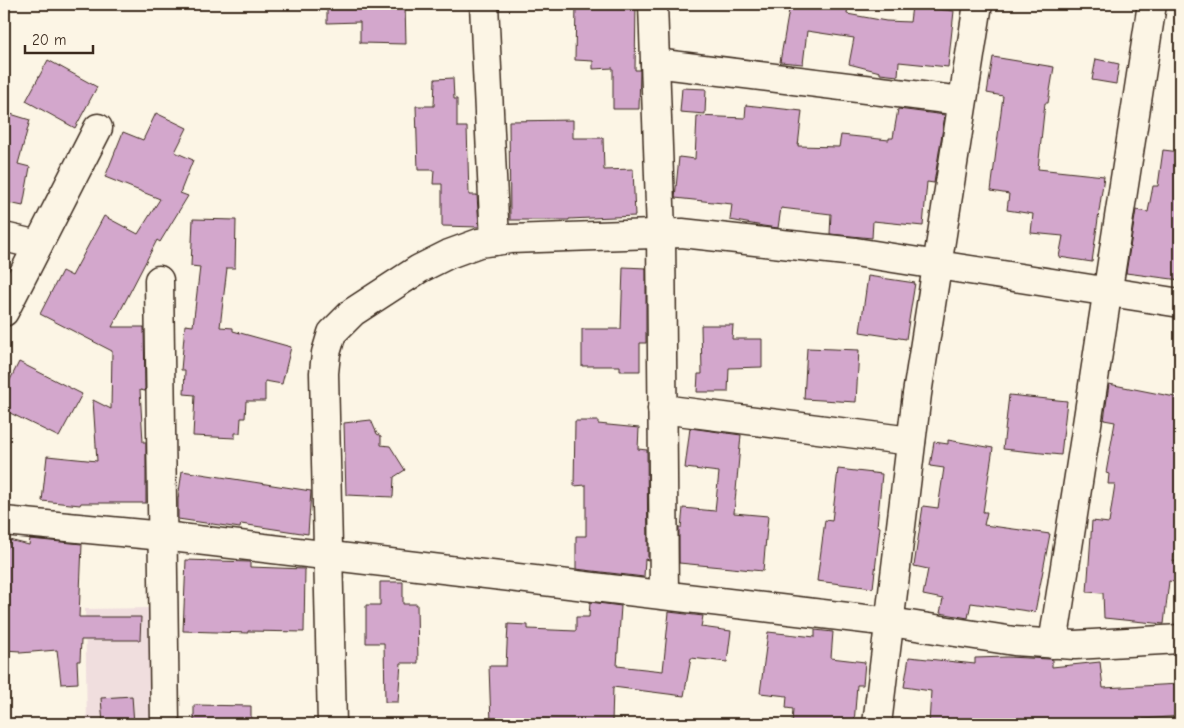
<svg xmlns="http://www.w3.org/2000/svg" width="1184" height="728" font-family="'Comic Neue',sans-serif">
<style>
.built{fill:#f0dede}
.building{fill:#d3a7cc;stroke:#3b2a1e}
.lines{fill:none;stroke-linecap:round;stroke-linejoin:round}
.minor-casing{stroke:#3b2a1e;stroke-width:31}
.minor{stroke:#fcf5e5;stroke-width:28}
</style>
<rect width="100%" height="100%" fill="#fcf5e5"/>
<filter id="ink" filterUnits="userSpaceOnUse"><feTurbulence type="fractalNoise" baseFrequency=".02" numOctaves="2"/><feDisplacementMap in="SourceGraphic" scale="10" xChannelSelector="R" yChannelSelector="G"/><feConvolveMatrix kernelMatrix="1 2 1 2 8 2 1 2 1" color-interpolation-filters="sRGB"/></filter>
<g filter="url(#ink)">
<!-- built -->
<path class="built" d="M153,608L155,724H87L85,609Z"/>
<!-- building -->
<g class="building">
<path d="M327,4H405L406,44L360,43V22L327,23Z"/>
<path d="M576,4H636L635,70H640L639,109H613V68L593,69V61L575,60Z"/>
<path d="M790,4L823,8L824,4H848L847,14L886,21L910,22L912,6L954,11L948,67L899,62L898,76L880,74V72L849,64L854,38L807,31L803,64L780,62Z"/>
<path d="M993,57L1054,67L1048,103H1045L1038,169L1104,176L1092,262L1059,257L1063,236L1031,233L1033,214L1007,210L1009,194L991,191L1003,96L987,93Z"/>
<path d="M1096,59L1119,64L1116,84L1092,80Z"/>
<path d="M48,60L97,87L75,128L26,101Z"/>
<path d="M453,78L454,99H457V127H467L469,195H477L479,227L442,226V184H433L434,170H418L416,106H434L435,79Z"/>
<path d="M682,88L706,89L705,114L680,112Z"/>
<path d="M746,105L802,111L798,146L839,147L841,135L889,140V138H893L898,109L945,115L934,183L927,182L923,226L873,221L872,238L830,234L831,214L781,208L778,228L763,226L730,220L732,204L675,198L679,157L695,159L697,116L745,118Z"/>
<path d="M4,112L30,120L18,164L30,167L23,206L4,202Z"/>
<path d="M156,113L187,128L175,152L193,160L180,193L188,196L160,242L157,240L112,327H144L145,391L140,390L143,442H146V503H81L80,505L42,501L47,456L97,461L93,400L111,409L112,351L40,314L62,271L72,276L104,216L138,234L160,199L105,177L123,132L143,140Z"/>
<path d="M573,120V138H603L604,170L633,169L635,216L569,219V220H510L509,121Z"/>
<path d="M1163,150L1180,152V280L1126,273L1136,210L1148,212L1153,186H1158Z"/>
<path d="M193,219L236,220L235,268H227L220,327L233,328V331L291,347L282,384L265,381V401H246L245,418H241L240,433H235V438L193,436L195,395L184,394L185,370H181L185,325L193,326L200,267L191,266Z"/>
<path d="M623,267L646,268V343H640V371H620V366H582V329H621Z"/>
<path d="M868,276L915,283L906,339L860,332Z"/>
<path d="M701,325H733L732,339H762V367L729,368L728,392H697L698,374H702Z"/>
<path d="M807,348L859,350L856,402L804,399Z"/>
<path d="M19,362L82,394L59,437L4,410V392Z"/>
<path d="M1109,384L1180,398V442L1176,497H1180V519L1173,561L1180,562V583L1169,581L1164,624L1104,618L1103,593L1087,592L1092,521L1109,523L1115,484H1108L1109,474L1106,473L1115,422L1104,420Z"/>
<path d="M1009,395L1067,401L1061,455L1003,449Z"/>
<path d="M371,420L377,434L381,436V445L390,446L405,470L394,477L393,497L346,495L344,423Z"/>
<path d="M575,421H598V424L639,428L638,449L647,450L648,560L645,559L644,577L576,569V536H586V485L574,486Z"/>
<path d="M690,428L741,435L734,513L768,516L763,571L679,563V528H681L683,508L715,511L719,472L685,468Z"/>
<path d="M948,440L993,448L983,512H987L984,525L1050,534L1035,612L971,603L968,618L940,613L943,599L923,595L928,569L914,566L923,506L938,508L944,468L930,466L934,442L948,444Z"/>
<path d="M838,469L882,474L877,526L880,527L873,588L817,581L825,520L832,521Z"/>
<path d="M182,471L311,491L308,534L241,524L240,528L178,519V499Z"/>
<path d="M30,539L82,544L79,617H141L140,640H81L80,661H77L78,683L61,684L57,650L20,653V651L4,650V559L9,540L29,545Z"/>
<path d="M186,560L250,562V567L305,569L304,632L248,631V633L183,631Z"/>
<path d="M380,582H403V604H417L418,663H401L398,702H385L384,643H366V605H380Z"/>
<path d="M590,602L621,606L617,666L663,671L669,612L703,616L701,627L731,631L727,662L691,658L684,696L613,687L612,723L491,724L489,666H506L508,624L528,625V629L576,631V617H589Z"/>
<path d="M815,630L833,632L831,658L865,662L863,685H857L854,724H792L793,709L786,708L787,696L760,693L768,632L815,637Z"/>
<path d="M909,657L975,664V658L1007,657L1049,659H1052V667L1100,662L1103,688L1180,684V716L1143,719V724L1052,722V724H929L931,691L904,687Z"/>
<path d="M132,696L134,724H103L101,698Z"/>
<path d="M194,705L251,706V724H194Z"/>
</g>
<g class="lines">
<!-- minor casing -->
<g class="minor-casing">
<g id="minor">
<path d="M484,4L495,241"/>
<path d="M653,4L661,233L664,595"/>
<path d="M655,63L962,101"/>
<path d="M4,237L38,245"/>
<path d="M159,280L165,724"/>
<path d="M4,312L98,128"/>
<path d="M662,409L911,441"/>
<path d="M4,521L163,536L890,622L1014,641L1075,645L1180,639"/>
<path d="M1053,644L1152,4"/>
<path d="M332,724L324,373L326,353L332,333L353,312L419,269L449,254L479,243L510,239L682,233L855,252L1180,303"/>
<path d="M877,724L917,394L978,4"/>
</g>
</g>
<!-- minor -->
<use href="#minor" class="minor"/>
</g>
</g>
<!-- margin -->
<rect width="1184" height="728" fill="none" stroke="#fcf5e5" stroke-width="20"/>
<rect x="10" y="10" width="1164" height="708" fill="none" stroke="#3b2a1e" stroke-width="2" filter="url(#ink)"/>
<!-- scale -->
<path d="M25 45v8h68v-8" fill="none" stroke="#3b2a1e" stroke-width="2.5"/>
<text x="32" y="45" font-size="15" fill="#3b2a1e" stroke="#fcf5e5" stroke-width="4" paint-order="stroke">20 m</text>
</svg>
